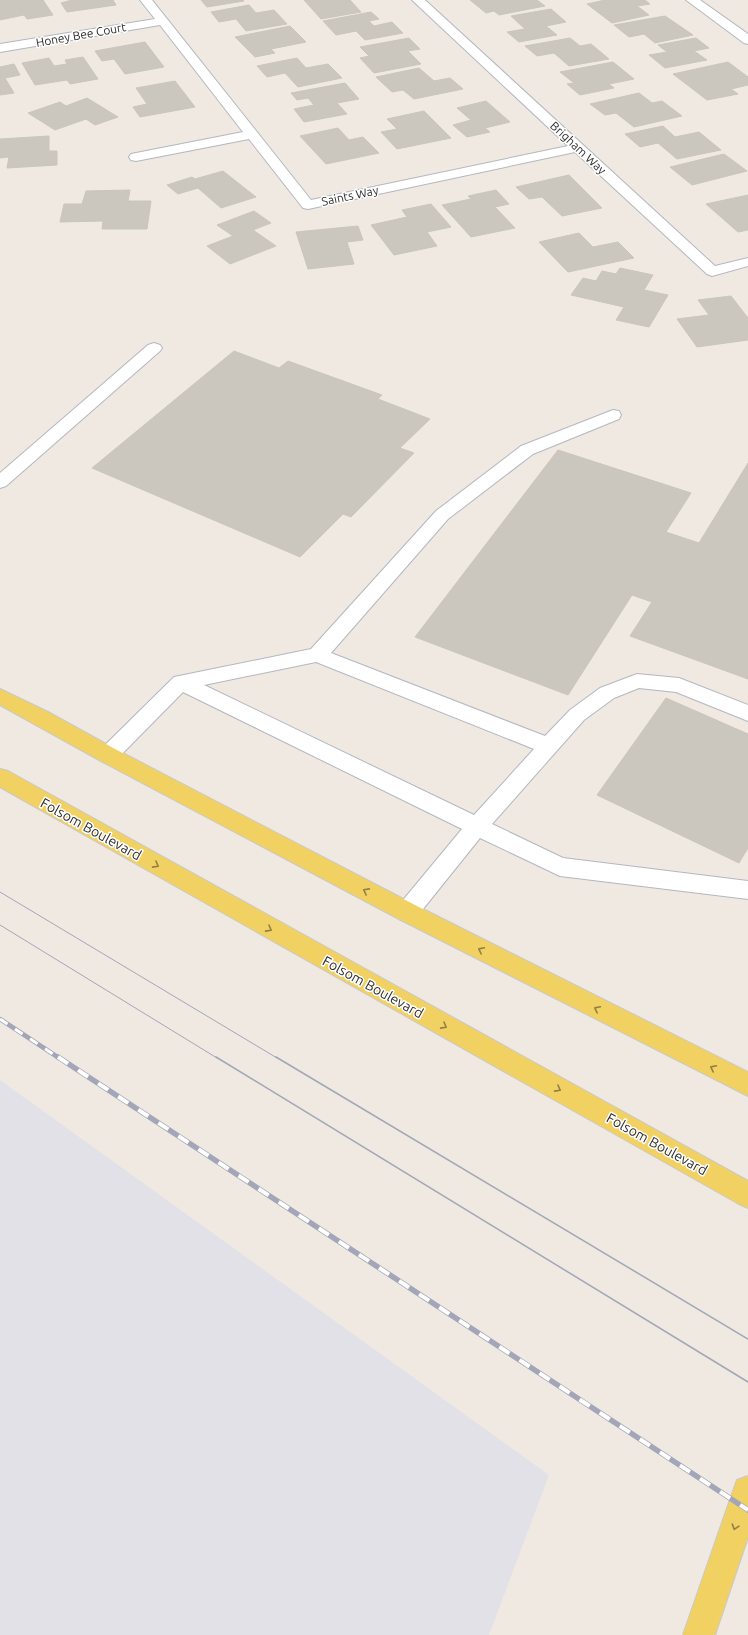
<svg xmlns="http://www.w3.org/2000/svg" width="748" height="1635" font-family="Ubuntu,sans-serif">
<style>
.industrial{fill:#e3e1e8}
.building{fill:#cbc7bf;stroke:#cbc5ba}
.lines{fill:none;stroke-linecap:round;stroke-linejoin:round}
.minor-casing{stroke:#b4b7c1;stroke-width:2}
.major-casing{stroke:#c9c9c9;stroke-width:2}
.minor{fill:#fff;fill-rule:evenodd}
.major{fill:#f2d163;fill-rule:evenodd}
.tram-far1{stroke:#a3a6b8;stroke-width:1}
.tram{stroke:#a3a6b8;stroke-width:1.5}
.rail-far1-casing{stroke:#a3a6b8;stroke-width:4.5}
.rail-casing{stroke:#a3a6b8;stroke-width:5.5}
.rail-far1{stroke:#fff;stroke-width:3;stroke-dasharray:9;stroke-linecap:butt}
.rail{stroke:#fff;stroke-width:4;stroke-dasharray:12;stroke-linecap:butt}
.oneway{stroke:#908048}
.labels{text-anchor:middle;stroke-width:3;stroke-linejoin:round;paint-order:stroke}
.far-street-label{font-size:12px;fill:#2e2e2e;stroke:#fff}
.street-label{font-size:14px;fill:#2e2e2e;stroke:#fff}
</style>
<rect width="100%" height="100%" fill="#efe9e1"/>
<!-- industrial -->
<path class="industrial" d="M0,1080L549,1475L489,1635H0Z"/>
<!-- building -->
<g class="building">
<path d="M0,0H43L53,15L27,19L24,15L0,20Z"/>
<path d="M72,0H113L116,5L67,12L61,3Z"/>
<path d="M201,0H243L244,1L207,7Z"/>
<path d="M304,0H350L361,12L321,19Z"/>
<path d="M470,0H537L545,6L499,15L494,11L486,13Z"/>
<path d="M605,0H645L650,4L637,6L649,15L612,23L587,4Z"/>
<path d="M249,5L256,13L274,10L287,24L246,31L236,19L219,22L211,12Z"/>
<path d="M551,9L566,22L546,26L557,35L519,42L507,32L525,29L511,16Z"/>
<path d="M371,12L379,19L369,21L374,26L392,22L403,33L365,40L356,31L336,35L323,21Z"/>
<path d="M665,16L693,35L655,43L644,34L629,37L614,25Z"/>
<path d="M290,26L306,42L271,49L275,53L255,57L235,37Z"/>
<path d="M409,38L420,49L408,51L421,64L374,73L360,58L369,56L360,47Z"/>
<path d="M570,38L580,46L591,44L609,59L569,66L554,53L537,56L525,46Z"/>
<path d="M696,38L709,48L694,51L707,60L665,68L649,55L667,52L658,45Z"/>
<path d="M145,42L164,67L125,74L114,59L102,61L95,51Z"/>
<path d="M83,57L98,79L70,84L67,80L35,85L22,63L49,58L54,66L67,64L65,60Z"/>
<path d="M297,58L306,68L328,64L342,78L298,87L285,73L267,77L257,66Z"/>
<path d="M613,62L634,79L609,84L614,88L580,95L567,84L574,83L560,72Z"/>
<path d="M728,62L748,77V85L731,89L738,94L707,100L673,74Z"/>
<path d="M14,64L20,75L5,78L14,93L0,95V67Z"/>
<path d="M419,68L434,81L450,78L463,89L414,99L403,90L392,92L376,77Z"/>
<path d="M175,81L195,107L140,117L133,107L147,104L136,88Z"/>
<path d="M345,83L359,99L337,103L347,114L304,122L294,109L314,105L308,98L297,100L291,93Z"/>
<path d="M639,93L652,103L662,101L682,116L634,127L616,113L605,115L590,104Z"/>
<path d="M87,98L118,117L95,125L86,119L55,130L28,113L60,102L66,106Z"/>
<path d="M486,101L510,122L485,128L490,132L467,137L453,125L471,120L457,108Z"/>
<path d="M424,111L451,138L397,149L381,132L397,129L387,119Z"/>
<path d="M663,126L675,137L699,132L721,150L677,159L658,143L640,147L625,134Z"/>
<path d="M338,128L349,140L363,137L379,153L326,164L300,136Z"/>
<path d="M49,136V151H57V165L7,168L9,157L0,158V139Z"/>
<path d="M724,154L747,171L692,185L670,167Z"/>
<path d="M223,171L256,197L221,208L198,188L178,194L167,185L192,177L195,179Z"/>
<path d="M569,175L602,208L562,216L542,197L529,199L516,187Z"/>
<path d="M130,190L128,201H151L147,229H102L103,221L60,222L64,204H82L86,191Z"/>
<path d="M496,190L509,204L495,207L515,228L471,237L442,205L471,199L468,196Z"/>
<path d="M748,195V230L738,232L706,204Z"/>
<path d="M431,204L451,227L427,232L437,246L394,255L371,225L407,217L402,210Z"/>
<path d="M254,211L271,223L253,230L276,246L230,264L207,246L233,236L217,225Z"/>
<path d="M358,226L363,240L347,242L354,264L308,269L296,232Z"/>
<path d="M579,233L593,247L618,242L634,258L568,272L539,242Z"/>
<path d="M620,268L653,275L644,290L668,295L649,327L616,320L624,307L571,295L583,278L596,281L602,271L616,274Z"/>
<path d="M731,296L748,318V340L697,347L677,319L709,315L698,300Z"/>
<path d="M234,351L279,368L288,361L382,395L378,399L430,419L400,448L414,453L351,517L343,514L300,557L92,468Z"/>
<path d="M558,450L691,493L666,532L699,543L748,463V679L630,636L652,602L632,595L568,695L415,637Z"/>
<path d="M666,698L748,734V848L739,863L597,795Z"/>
</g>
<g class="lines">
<!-- minor casing -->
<g class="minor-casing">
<g id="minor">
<path d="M140,0H152L311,200L568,146L412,0H425L715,266L748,258V266L712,276L707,274L575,152L308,209L303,208L249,139L136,161L131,160L129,157L131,154L243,132L160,25L0,52V44L155,19Z"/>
<path d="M686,0H700L748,34V44L744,43Z"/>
<path d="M154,343L160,345L162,348L160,351L6,486L0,488V473L148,345Z"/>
<path d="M613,410L619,411L621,415L619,419L533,454L448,519L331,653L545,736L570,710L600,688L637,674L679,678L748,705V721L676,692L639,688L614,698L584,720L492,824L563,858L748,881V899L560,876L480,838L415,919L407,922L399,919L395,912L399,905L462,829L183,692L115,761L108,763L101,761L97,755L101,749L174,677L311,649L436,511L521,446ZM316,662L534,749L474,815L204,685Z"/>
</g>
</g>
<!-- major casing -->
<g class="major-casing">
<g id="major">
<path d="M0,689L48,712L115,749L415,905L748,1072V1096L399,919L101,761L0,705Z"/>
<path d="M0,769L8,771L748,1181V1208L739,1204L0,787Z"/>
<path d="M748,1476V1537L715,1635H683L733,1491L737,1480Z"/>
</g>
</g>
<!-- minor -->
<use href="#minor" class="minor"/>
<!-- major -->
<use href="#major" class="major"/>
<!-- tram-far1 -->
<g class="tram-far1">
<path d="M0,892L277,1058"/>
<path d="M0,925L217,1058"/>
</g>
<!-- tram -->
<g class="tram">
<path d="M216,1057L748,1382"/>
<path d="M276,1057L748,1339"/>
</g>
<!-- rail-far1 casing -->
<g class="rail-far1-casing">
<path id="rail-far1" d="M0,1019L59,1058"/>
</g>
<!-- rail casing -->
<g class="rail-casing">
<path id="rail" d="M58,1057L748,1510"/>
</g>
<!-- rail-far1 -->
<use href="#rail-far1" class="rail-far1"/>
<!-- rail -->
<use href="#rail" class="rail"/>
</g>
<!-- one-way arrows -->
<defs><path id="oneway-chevron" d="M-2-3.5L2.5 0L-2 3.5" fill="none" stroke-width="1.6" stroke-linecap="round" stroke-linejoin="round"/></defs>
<g class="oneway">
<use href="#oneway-chevron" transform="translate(156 865) rotate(29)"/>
<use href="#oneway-chevron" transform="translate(366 891) rotate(-152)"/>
<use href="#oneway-chevron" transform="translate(269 929) rotate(29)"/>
<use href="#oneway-chevron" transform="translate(481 950) rotate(-153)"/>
<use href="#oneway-chevron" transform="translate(597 1009) rotate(-153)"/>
<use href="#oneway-chevron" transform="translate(444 1026) rotate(29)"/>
<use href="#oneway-chevron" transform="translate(713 1068) rotate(-153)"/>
<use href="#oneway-chevron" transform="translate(558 1089) rotate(29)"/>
<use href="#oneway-chevron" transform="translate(735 1527) rotate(108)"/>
</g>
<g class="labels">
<!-- far-street labels -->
<g class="far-street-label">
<text transform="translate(81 35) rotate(-10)" y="4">Honey Bee Court</text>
<text transform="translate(578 148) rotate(43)" y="4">Brigham Way</text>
<text transform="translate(350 196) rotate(-12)" y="4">Saints Way</text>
</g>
<!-- street labels -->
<g class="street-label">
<text transform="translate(91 829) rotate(29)" y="5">Folsom Boulevard</text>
<text transform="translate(373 987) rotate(29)" y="5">Folsom Boulevard</text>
<text transform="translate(657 1144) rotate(29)" y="5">Folsom Boulevard</text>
</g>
</g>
</svg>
